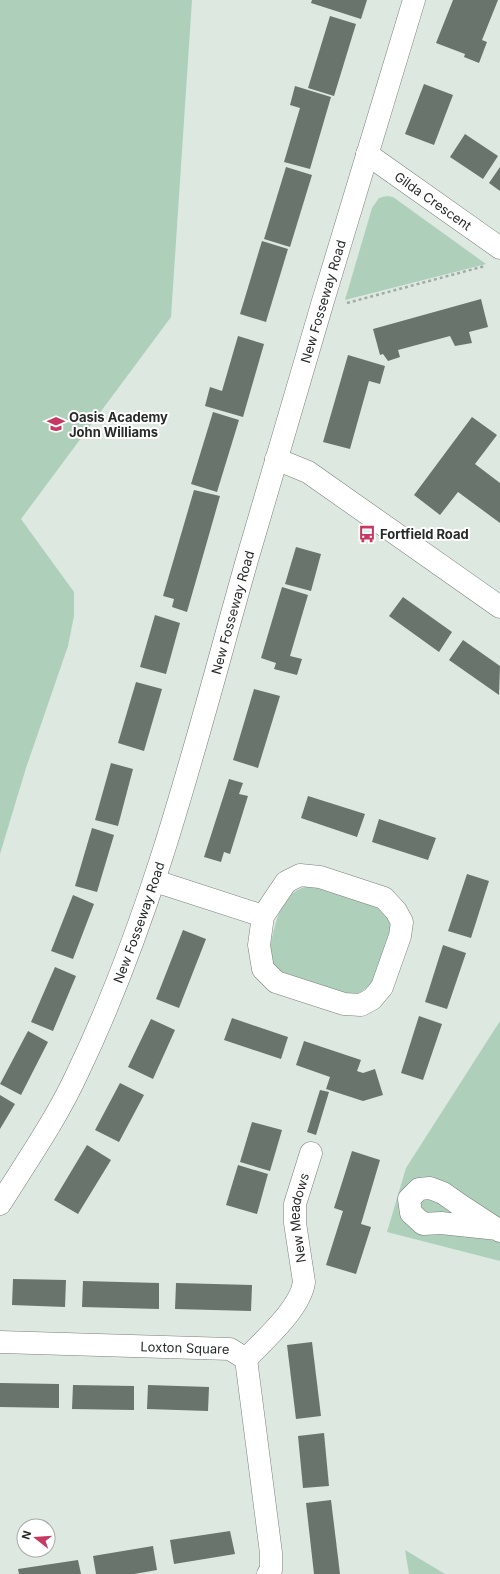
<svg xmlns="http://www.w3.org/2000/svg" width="500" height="1574" font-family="Inter,sans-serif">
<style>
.green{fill:#aed0bb}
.building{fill:#69746d}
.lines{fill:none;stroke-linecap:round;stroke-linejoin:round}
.minor-casing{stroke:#77817a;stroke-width:23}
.path{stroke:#a2aca5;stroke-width:2.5;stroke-dasharray:3 3;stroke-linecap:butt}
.minor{stroke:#fff;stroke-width:22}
.labels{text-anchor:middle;stroke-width:4;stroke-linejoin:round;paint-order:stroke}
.street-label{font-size:13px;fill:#272b28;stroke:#fff}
.poi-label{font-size:13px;font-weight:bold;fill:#272b28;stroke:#fff;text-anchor:start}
</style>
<rect width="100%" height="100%" fill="#dce8e0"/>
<!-- green -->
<g class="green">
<path d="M0,0H192L171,317L21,519L74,592V616L68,646L26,768L0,854Z"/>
<path d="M387,196L393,197L486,264L345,300L372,208L379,198Z"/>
<path d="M315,885L376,904L390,921L391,935L372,983L360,993L347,995L276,972L268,954C277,923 277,889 315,885Z"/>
<path d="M500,1021V1261L387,1232L406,1168Z"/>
<path d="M405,1550L445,1574H409Z"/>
</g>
<!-- building -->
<g class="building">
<path d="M312,0H367L361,19L311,3Z"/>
<path d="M453,0H498L482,40L487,42L479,63L464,57L465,54L436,43Z"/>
<path d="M330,16L356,24L334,96L308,88Z"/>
<path d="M424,84L453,95L434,145L405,134Z"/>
<path d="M295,86L331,97L310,169L284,162L300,108L290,105Z"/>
<path d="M465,134L498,156L483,179L450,157Z"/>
<path d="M286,167L312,175L290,247L264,239Z"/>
<path d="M500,167V191L489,183Z"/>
<path d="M262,241L288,249L266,322L240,314Z"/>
<path d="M481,299L488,327L469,332L472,343L455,346L450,336L398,350L400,357L388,361L383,354L380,355L373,329Z"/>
<path d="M238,336L264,344L243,417L205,406L210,387L222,391Z"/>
<path d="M348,355L385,366L380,384L369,381L350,449L323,442Z"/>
<path d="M213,412L239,420L217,492L191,484Z"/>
<path d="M472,417L497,435L475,464L500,483V523L458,492L440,515L414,495Z"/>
<path d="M194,490L220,496L187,612L172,607L174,599L163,596Z"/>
<path d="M296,547L321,554L311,591L285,584Z"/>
<path d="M282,587L308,595L290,656L302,659L297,675L274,669L276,663L261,658Z"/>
<path d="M403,597L452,632L439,652L389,616Z"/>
<path d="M155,615L180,623L166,674L140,667Z"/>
<path d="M463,640L500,666L499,695L449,660Z"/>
<path d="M136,682L162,689L144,751L118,743Z"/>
<path d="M254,689L280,696L258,768L233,760Z"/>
<path d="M111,763L133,769L118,826L95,820Z"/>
<path d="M229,779L243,783L239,794L248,796L230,854L224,852L221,862L204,857Z"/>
<path d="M308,796L365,814L357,837L301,818Z"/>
<path d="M379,819L436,838L428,860L372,842Z"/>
<path d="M92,828L114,835L97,892L75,886Z"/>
<path d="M467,874L489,881L471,938L448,931Z"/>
<path d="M73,895L94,904L73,959L51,951Z"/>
<path d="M183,930L206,939L179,1008L156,999Z"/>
<path d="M443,945L466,953L447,1009L425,1002Z"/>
<path d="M55,967L76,976L53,1031L31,1022Z"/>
<path d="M419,1016L442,1024L423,1080L401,1073Z"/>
<path d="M232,1018L288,1037L281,1059L224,1040Z"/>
<path d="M151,1019L175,1030L153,1079L128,1067Z"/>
<path d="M28,1031L48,1042L21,1095L0,1084Z"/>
<path d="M304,1041L361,1060L357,1071L363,1073L375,1069L383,1095L363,1101L326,1089L330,1077L296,1065Z"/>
<path d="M120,1083L144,1095L119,1142L95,1130Z"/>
<path d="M320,1090L329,1092L316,1135L307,1132Z"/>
<path d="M0,1095L15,1104L0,1129Z"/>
<path d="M252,1122L282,1130L270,1171L240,1162Z"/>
<path d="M87,1145L111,1160L78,1214L54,1200Z"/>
<path d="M352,1151L380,1160L361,1224L371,1227L356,1274L326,1265L343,1211L334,1208Z"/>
<path d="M238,1165L268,1174L257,1214L226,1205Z"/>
<path d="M13,1279L66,1280L65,1307L12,1305Z"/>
<path d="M83,1281L159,1283V1309L82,1307Z"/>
<path d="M176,1283L252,1285L251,1311L175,1309Z"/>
<path d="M312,1342L321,1416L296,1419L287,1345Z"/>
<path d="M0,1383L59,1384V1408L0,1407Z"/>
<path d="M73,1385L134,1386V1410L72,1409Z"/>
<path d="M148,1385L209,1387L208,1411L147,1409Z"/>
<path d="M324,1433L329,1486L303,1488L298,1436Z"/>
<path d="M331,1500L340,1574H314L306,1503Z"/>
<path d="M230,1531L235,1554L174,1564L170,1540Z"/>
<path d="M153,1546L157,1570L134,1574H96L93,1556Z"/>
<path d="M78,1560L81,1574H19L18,1569Z"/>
</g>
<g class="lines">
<!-- minor casing -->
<g class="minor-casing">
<g id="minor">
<path id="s1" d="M367,154L500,248"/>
<path d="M276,459L308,472L500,607"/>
<path d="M300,875L320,877L384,898L396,911L402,922L400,936L382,987L372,999L361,1005L344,1004L276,982L263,969L259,945L263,916L286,882Z"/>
<path d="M155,881L263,916"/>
<path id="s2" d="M0,1204C27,1161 57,1118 78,1072C156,909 198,733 247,560C301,373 357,186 414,0"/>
<path d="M498,1229L441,1223L423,1224L411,1213L409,1199L419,1189L430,1188L443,1193L460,1205L500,1231"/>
<path id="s3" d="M0,1342L230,1349L246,1359L271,1553V1570L268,1574"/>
<path id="s4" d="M246,1359C264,1340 301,1308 304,1282L295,1223V1204L311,1153"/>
</g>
</g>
<!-- path -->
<path class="path" d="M347,303L485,266"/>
<!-- minor -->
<use href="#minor" class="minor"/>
</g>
<!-- icons -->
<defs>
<g id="school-bare" transform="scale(1.38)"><path d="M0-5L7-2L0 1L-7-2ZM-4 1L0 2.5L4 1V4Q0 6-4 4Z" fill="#c73962" stroke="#fff" stroke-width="2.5" paint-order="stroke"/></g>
<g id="bus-bare" transform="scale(1.38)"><path d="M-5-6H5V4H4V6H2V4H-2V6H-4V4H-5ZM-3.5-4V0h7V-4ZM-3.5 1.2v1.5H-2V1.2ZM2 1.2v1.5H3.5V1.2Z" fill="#c73962" stroke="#fff" stroke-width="2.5" paint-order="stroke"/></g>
</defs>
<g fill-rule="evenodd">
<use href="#school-bare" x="56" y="424"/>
<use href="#bus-bare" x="367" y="534"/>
</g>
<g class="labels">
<!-- street labels -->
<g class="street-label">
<text dy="5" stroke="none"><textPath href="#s1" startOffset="81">Gilda Crescent</textPath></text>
<text dy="5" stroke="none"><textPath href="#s2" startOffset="963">New Fosseway Road</textPath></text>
<text dy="5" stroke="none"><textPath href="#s2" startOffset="639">New Fosseway Road</textPath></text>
<text dy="5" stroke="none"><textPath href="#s2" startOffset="315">New Fosseway Road</textPath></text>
<text dy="5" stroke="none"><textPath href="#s4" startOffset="163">New Meadows</textPath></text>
<text dy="5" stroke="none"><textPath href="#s3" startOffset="185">Loxton Square</textPath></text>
</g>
<!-- poi labels -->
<g class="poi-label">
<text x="69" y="422">Oasis Academy<tspan x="69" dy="15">John Williams</tspan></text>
<text x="380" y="539">Fortfield Road</text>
</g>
</g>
<!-- north arrow -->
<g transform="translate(36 1538) rotate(287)"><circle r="19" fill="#ffffff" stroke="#a9aaa9"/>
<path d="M0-3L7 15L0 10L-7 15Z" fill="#c73962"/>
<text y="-6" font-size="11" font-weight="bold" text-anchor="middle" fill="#272b28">N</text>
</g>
</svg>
